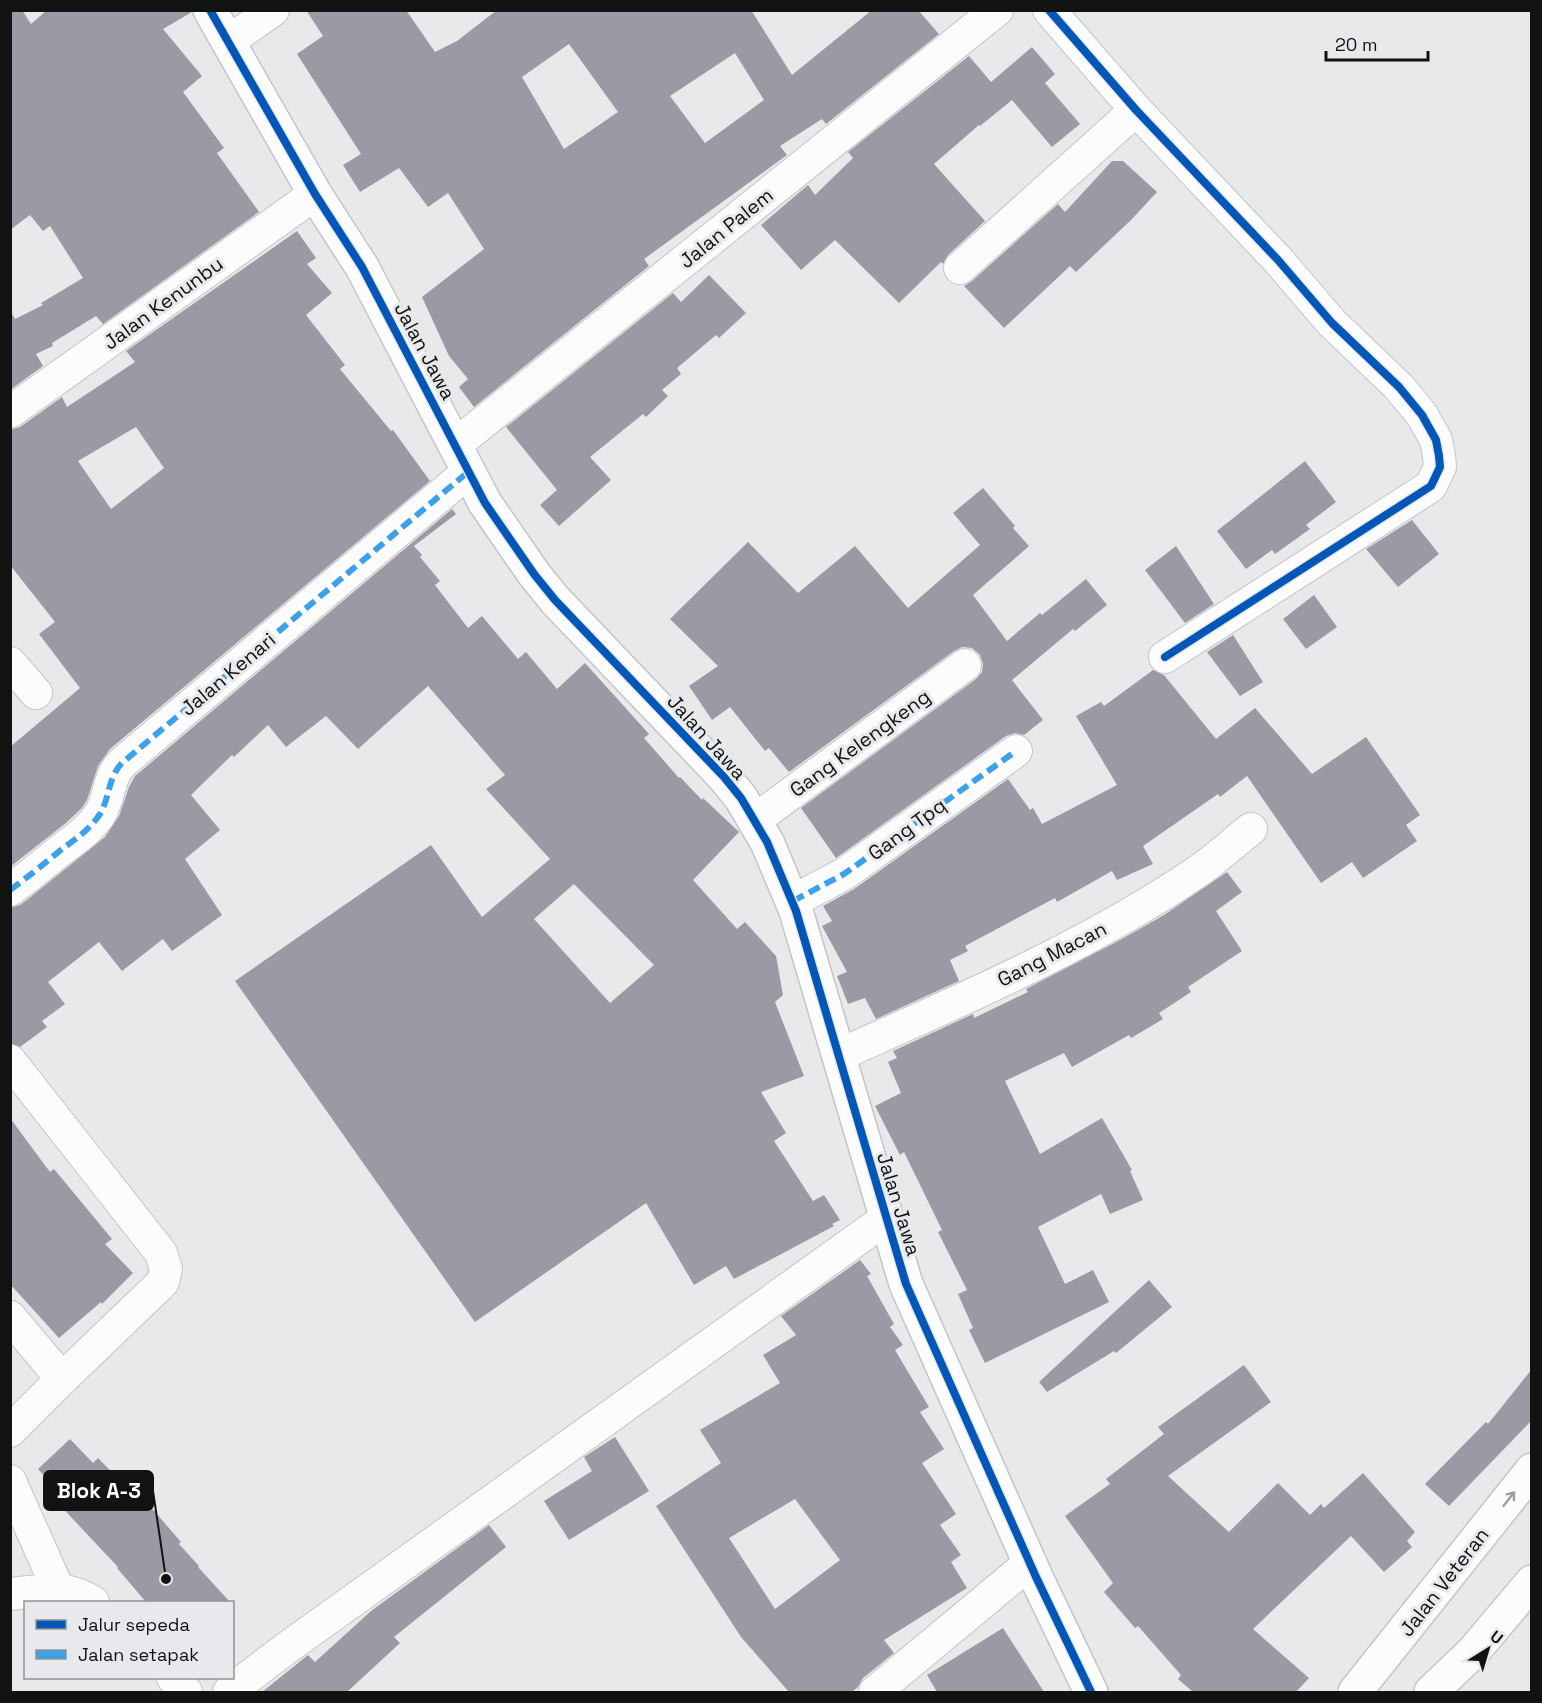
<svg xmlns="http://www.w3.org/2000/svg" width="1542" height="1703" font-family="'Space Grotesk',sans-serif">
<style>
.building{fill:#9d99a4;fill-rule:evenodd}
.lines{fill:none;stroke-linecap:round;stroke-linejoin:round}
.street-casing{stroke:#c4c5c6;stroke-width:34}
.secondary-casing{stroke:#c4c5c6;stroke-width:36}
.street{stroke:#fcfcfc;stroke-width:32}
.secondary{stroke:#fcfcfc;stroke-width:33}
.quiet{stroke:#3da1ea;stroke-width:6;stroke-dasharray:12 6;stroke-linecap:butt}
.cycleway-casing{stroke:#e7e9ec;stroke-width:11}
.cycleway{stroke:#0057b8;stroke-width:8}
.oneway{stroke:#9e9e9e}
.labels{text-anchor:middle;stroke-width:6;stroke-linejoin:round;paint-order:stroke}
.street-label{font-size:20px;fill:#111212;stroke:#e7e9ec}
.leader{fill:none;stroke:#111212;stroke-width:2}
.callout-dot{fill:#111212;stroke:#e7e9ec;stroke-width:2}
.callout{fill:#111212;stroke:#111212;stroke-width:2}
.callout-label{font-size:21px;text-anchor:middle;font-weight:bold;fill:#fff}
</style>
<rect width="100%" height="100%" fill="#e8e9eb"/>
<!-- building -->
<g class="building">
<path d="M10,10H22L31,24L47,10H191L192,12L163,29L202,76L183,92L224,148L217,153L259,212L103,324L96,316L52,343L53,346L36,354L43,366L10,390V311L15,319L43,305L41,303L83,278L50,226L43,231L30,215L10,230Z"/>
<path d="M306,10H406L435,52L457,41L497,10H751L792,75L872,10H918L939,34L826,124L822,119L780,146L787,155L644,259L649,266L474,407L459,387L468,379L449,356L422,297L484,249L448,193L428,207L399,168L360,192L343,165L361,154L297,54L323,36ZM569,44L618,112L564,149L522,77ZM735,53L764,100L705,143L670,96Z"/>
<path d="M1032,47L1055,74L1045,83L1080,124L1052,147L1012,100L980,126L979,125L934,164L985,221L948,255L943,264L941,262L899,303L835,240L801,270L761,225L808,185L815,195L853,158L848,152L969,56L991,82Z"/>
<path d="M1112,161H1123L1157,192L1131,220L1076,272L1070,266L1004,328L964,286L972,281L1058,204L1065,212Z"/>
<path d="M297,231L316,258L307,264L332,293L306,315L345,365L340,369L391,431L393,430L430,481L110,749L98,766L87,800L82,808L66,823L10,867V747L80,688L39,634L55,622L10,565V430L20,427L62,397L67,407L135,362L126,351ZM136,427L164,468L111,509L78,461Z"/>
<path d="M709,275L746,313L719,338L716,335L677,368L681,374L662,390L668,396L646,417L643,414L590,457L611,480L559,526L540,505L557,490L506,427L673,293L681,302Z"/>
<path d="M1305,461L1336,502L1306,525L1310,529L1275,554L1272,550L1246,569L1217,531Z"/>
<path d="M983,488L1015,526L1013,528L1029,546L973,595L1007,641L1040,613L1042,615L1086,579L1107,605L1075,631L1073,629L1012,680L1043,720L1024,735L1015,733L1006,736L836,858L801,808L976,679L982,672L983,664L980,655L972,648L962,647L954,651L789,772L769,748L765,751L730,707L712,720L689,686L718,666L670,619L748,542L798,593L855,546L908,608L980,545L953,513Z"/>
<path d="M452,509L456,514L414,546L422,555L420,557L440,581L435,585L468,628L482,616L518,659L526,652L557,689L585,663L649,734L644,738L679,778L680,777L702,800L703,798L739,832L693,880L737,929L745,922L776,956L783,995L775,1002L804,1076L761,1092L786,1133L774,1141L813,1201L824,1195L840,1220L832,1224L834,1226L734,1279L726,1266L694,1285L646,1203L475,1322L235,981L431,845L482,917L550,859L486,789L505,775L428,686L358,749L326,716L286,747L268,725L234,757L232,755L191,795L220,830L185,859L222,915L172,951L163,939L122,971L99,942L48,982L65,1004L42,1021L47,1027L20,1047L10,1043V908L20,905L28,899L105,837L119,816L129,787L135,776ZM574,884L654,965L610,1003L534,919Z"/>
<path d="M1412,520L1439,554L1398,587L1366,549Z"/>
<path d="M1176,546L1214,604L1185,623L1145,570Z"/>
<path d="M1314,595L1337,627L1306,649L1283,619Z"/>
<path d="M1233,635L1263,682L1240,696L1207,652Z"/>
<path d="M1153,670L1164,675L1216,739L1255,708L1312,774L1366,737L1420,815L1406,825L1417,841L1363,878L1352,862L1321,883L1247,776L1220,797L1218,794L1143,846L1153,864L1117,880L1112,871L1057,902L1055,898L965,946L968,951L950,960L959,981L876,1019L865,998L848,1004L837,976L847,972L822,926L832,921L823,906L854,889L1008,779L1030,810L1033,808L1042,824L1117,785L1076,716L1101,702L1104,706Z"/>
<path d="M1227,872L1242,892L1216,911L1242,951L1188,987L1191,992L1159,1013L1163,1019L1131,1038L1129,1035L1072,1067L1064,1053L1005,1081L1040,1154L1102,1118L1132,1170L1130,1171L1143,1200L1110,1214L1101,1194L1038,1227L1065,1284L1093,1270L1109,1302L985,1363L969,1330L973,1328L958,1294L967,1290L938,1232L942,1230L904,1152L900,1155L875,1106L901,1093L888,1062L897,1058L893,1051L973,1014L974,1018L1028,992L1026,989L1120,940L1164,915Z"/>
<path d="M10,1118L50,1172L54,1169L112,1239L105,1244L133,1273L102,1304L101,1302L59,1338L10,1284Z"/>
<path d="M860,1260L871,1274L867,1276L894,1324L890,1327L903,1345L895,1350L929,1407L920,1412L944,1449L922,1463L956,1514L940,1525L961,1555L951,1562L967,1588L884,1640L894,1653L863,1678L858,1687L852,1692H789L741,1637L656,1506L721,1463L700,1430L780,1383L763,1355L796,1335L781,1316ZM795,1499L840,1560L775,1609L729,1538Z"/>
<path d="M1149,1280L1172,1307L1116,1353L1114,1351L1047,1392L1039,1382Z"/>
<path d="M1244,1365L1271,1402L1168,1476L1229,1532L1278,1483L1310,1515L1321,1504L1324,1508L1363,1473L1415,1532L1407,1541L1412,1547L1384,1572L1351,1536L1253,1629L1309,1678L1296,1692H1193L1178,1679L1181,1675L1138,1626L1135,1628L1104,1592L1113,1583L1065,1516L1110,1484L1106,1479L1164,1434L1158,1427Z"/>
<path d="M1532,1369V1420L1449,1506L1425,1484L1486,1422L1488,1424Z"/>
<path d="M615,1437L649,1491L569,1540L544,1501L592,1471L584,1457Z"/>
<path d="M70,1439L93,1463L98,1458L141,1502L144,1499L181,1542L179,1544L199,1566L198,1567L230,1602H146L117,1568L118,1567L55,1500L61,1494L38,1469Z"/>
<path d="M489,1525L506,1547L394,1637L400,1643L347,1692H262L308,1655L315,1662L371,1611Z"/>
<path d="M1003,1628L1044,1692H937L927,1675Z"/>
</g>
<g class="lines">
<!-- street casing -->
<g class="street-casing">
<g id="street">
<path d="M1049,10L1136,110L1278,260L1332,323L1399,387L1422,415L1436,440L1439,456L1440,467L1431,486L1165,657"/>
<path d="M229,41L273,10"/>
<path d="M960,268L1136,110"/>
<path d="M10,412L315,194"/>
<path d="M455,445L997,10"/>
<path d="M10,663L36,693"/>
<path d="M755,820L965,665"/>
<path d="M10,890C28,877 45,863 62,849C76,839 90,829 100,814C110,797 108,777 122,763L468,472"/>
<path d="M793,901L844,874L1016,751"/>
<path d="M839,1055C961,1000 1086,947 1197,872C1216,859 1233,843 1251,829"/>
<path d="M10,1061L161,1253L166,1269L163,1282L62,1379L10,1431"/>
<path d="M10,1317L62,1379"/>
<path d="M10,1481L58,1589"/>
<path d="M10,1594C44,1591 63,1584 93,1602"/>
<path d="M173,1678L186,1692"/>
<path d="M229,1692L284,1650L887,1218"/>
<path d="M875,1692L1030,1563"/>
</g>
</g>
<!-- secondary casing -->
<g class="secondary-casing">
<g id="secondary">
<path d="M210,10L315,194L362,267L485,503L534,574L555,600L724,777L741,798L767,842L796,911L906,1284L1036,1577L1091,1692"/>
<path d="M1355,1692L1532,1470"/>
<path d="M1431,1692L1473,1652L1532,1582"/>
</g>
</g>
<!-- street -->
<use href="#street" class="street"/>
<!-- secondary -->
<use href="#secondary" class="secondary"/>
<!-- quiet -->
<g class="quiet">
<path d="M10,890C28,877 45,863 62,849C76,839 90,829 100,814C110,797 108,777 122,763L468,472"/>
<path d="M793,901L844,874L1016,751"/>
</g>
<!-- cycleway casing -->
<g class="cycleway-casing">
<g id="cycleway">
<path d="M210,10L315,194L362,267L485,503L534,574L555,600L724,777L741,798L767,842L796,911L906,1284L1036,1577L1091,1692"/>
<path d="M1049,10L1136,110L1278,260L1332,323L1399,387L1422,415L1436,440L1439,456L1440,467L1431,486L1165,657"/>
</g>
</g>
<!-- cycleway -->
<use href="#cycleway" class="cycleway"/>
</g>
<!-- one-way arrows -->
<defs><path id="oneway-shaft" d="M-6 0H5M1.5-3L5.5 0L1.5 3" fill="none" stroke-width="1.6" stroke-linecap="round" stroke-linejoin="round" transform="scale(1.5)"/></defs>
<use class="oneway" href="#oneway-shaft" transform="translate(1509 1499) rotate(-52)"/>
<g class="labels">
<!-- street labels -->
<g class="street-label">
<text transform="translate(726 228) rotate(-39)" y="7">Jalan Palem</text>
<text transform="translate(163 303) rotate(-36)" y="7">Jalan Kenunbu</text>
<text transform="translate(425 351) rotate(62)" y="7">Jalan Jawa</text>
<text transform="translate(228 674) rotate(-40)" y="7">Jalan Kenari</text>
<text transform="translate(707 737) rotate(48)" y="7">Jalan Jawa</text>
<text transform="translate(860 743) rotate(-36)" y="7">Gang Kelengkeng</text>
<text transform="translate(907 829) rotate(-36)" y="7">Gang Tpq</text>
<text transform="translate(1052 954) rotate(-27)" y="7">Gang Macan</text>
<text transform="translate(899 1204) rotate(73)" y="7">Jalan Jawa</text>
<text transform="translate(1444 1582) rotate(-52)" y="7">Jalan Veteran</text>
</g>
</g>
<!-- callouts -->
<path class="leader" d="M166 1579L153 1491"/>
<circle class="callout-dot" cx="166" cy="1579" r="6"/>
<rect class="callout" x="44" y="1471" width="109" height="39" rx="6"/>
<g class="callout-label">
<text x="99" y="1498">Blok A-3</text>
</g>
<!-- border -->
<rect width="1542" height="1703" fill="none" stroke="#111212" stroke-width="24"/>
<!-- legend -->
<rect x="24" y="1601" width="210" height="78" fill="#e7e9ec" stroke="#919395" stroke-width="1.5"/>
<rect x="36" y="1620" width="30" height="9" fill="#0057b8" stroke="#919395" stroke-width="1.5"/>
<text x="78" y="1631" font-size="18" fill="#111212">Jalur sepeda</text>
<rect x="36" y="1650" width="30" height="9" fill="#3da1ea" stroke="#919395" stroke-width="1.5"/>
<text x="78" y="1661" font-size="18" fill="#111212">Jalan setapak</text>
<!-- north arrow -->
<g transform="translate(1488 1649) rotate(37)" stroke="#e7e9ec" stroke-width="4.5" paint-order="stroke">
<path d="M0-4.5L10 22L0 15L-10 22Z" fill="#111212"/>
<text y="-9" font-size="16" font-weight="bold" text-anchor="middle" fill="#111212">U</text>
</g>
<!-- scale -->
<path d="M1326 51v9h102v-9" fill="none" stroke="#111212" stroke-width="3"/>
<text x="1335" y="51" font-size="18" fill="#111212" stroke="#e7e9ec" stroke-width="4.5" paint-order="stroke">20 m</text>
</svg>
